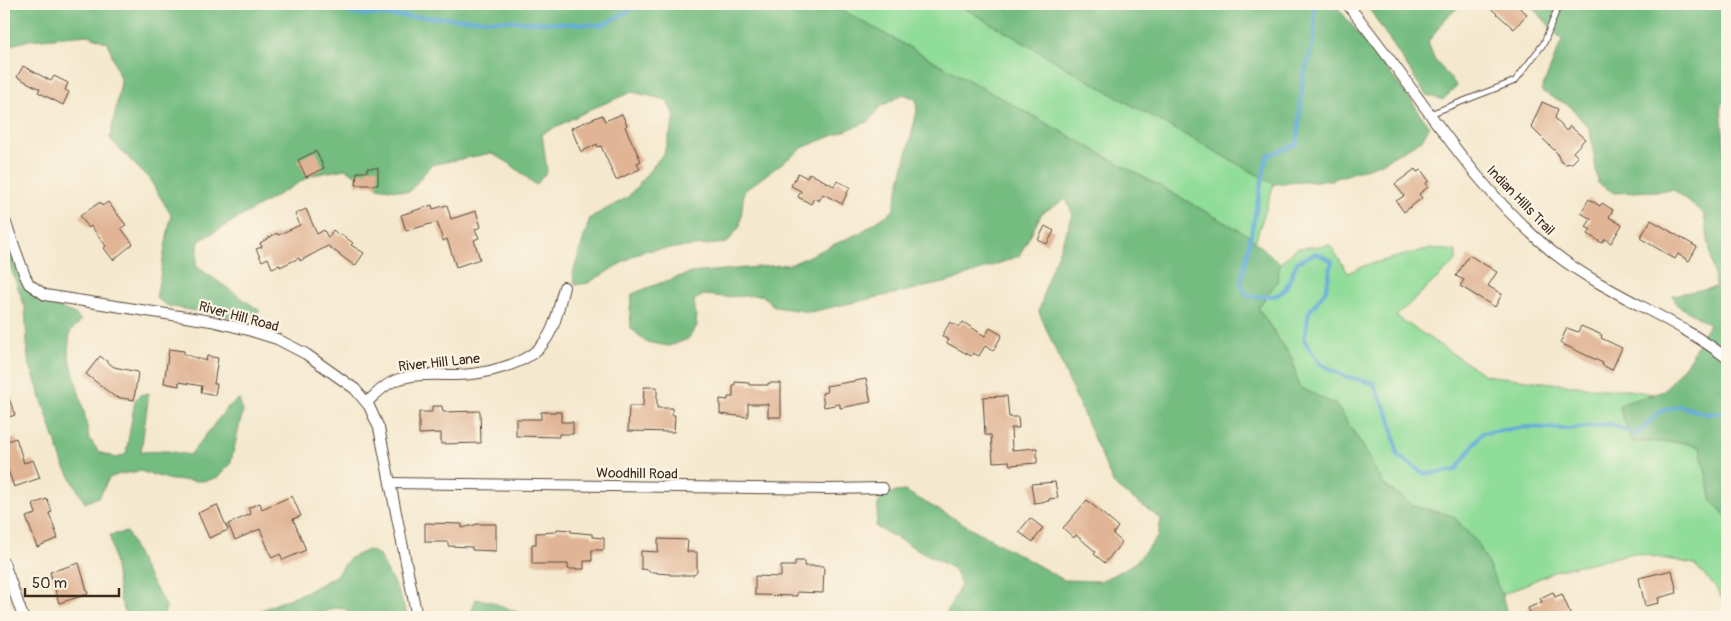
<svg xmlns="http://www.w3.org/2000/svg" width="1731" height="621" font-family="Pangolin,sans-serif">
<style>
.green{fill:#90dc99;stroke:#66835c}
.forest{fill:#74bc81;stroke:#587350}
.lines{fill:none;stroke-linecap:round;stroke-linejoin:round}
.stream{stroke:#60aad8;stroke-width:4}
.building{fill:#e0b494}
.lane-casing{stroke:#574638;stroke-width:7}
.street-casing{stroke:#574638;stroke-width:12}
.lane{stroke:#fff;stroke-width:5}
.street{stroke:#fff;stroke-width:10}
.labels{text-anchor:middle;stroke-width:4.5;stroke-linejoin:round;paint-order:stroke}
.street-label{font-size:14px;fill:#3b2a1e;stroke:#fcf5e5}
</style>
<rect width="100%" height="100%" fill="#fcf5e5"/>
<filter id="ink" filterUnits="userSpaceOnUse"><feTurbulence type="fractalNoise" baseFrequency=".02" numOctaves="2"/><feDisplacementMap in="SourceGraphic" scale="10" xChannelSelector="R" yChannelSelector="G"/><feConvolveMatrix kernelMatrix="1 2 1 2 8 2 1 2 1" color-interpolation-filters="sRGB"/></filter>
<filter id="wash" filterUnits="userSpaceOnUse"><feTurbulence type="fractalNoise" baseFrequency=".0096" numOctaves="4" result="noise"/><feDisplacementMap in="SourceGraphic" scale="20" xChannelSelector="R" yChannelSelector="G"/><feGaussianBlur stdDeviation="1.12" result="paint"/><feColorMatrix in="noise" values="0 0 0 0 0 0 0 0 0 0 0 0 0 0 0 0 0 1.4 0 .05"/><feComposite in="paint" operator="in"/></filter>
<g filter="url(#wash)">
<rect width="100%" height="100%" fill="#f4e8ce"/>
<!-- green -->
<g class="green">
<path d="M831,4H957L1117,97L1274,184L1255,242L1246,234Z"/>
<path d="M1330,245L1348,273L1363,266L1431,248L1456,251V261L1396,316L1485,375L1602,389H1623L1653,394L1619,405L1631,441L1680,442L1700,447L1712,501L1727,517V609L1715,586L1694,564L1634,553L1558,570L1502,595L1479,545L1453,516L1414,506L1384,485L1361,443L1336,405L1299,387L1292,358L1258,308L1276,282L1280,263L1297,248Z"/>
</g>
<!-- forest -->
<g class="forest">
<path d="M4,4H831L1246,234L1280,263L1277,282L1258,308L1292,359L1299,387L1336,405L1361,443L1384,485L1414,506L1453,516L1479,545L1502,595L1508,617H944L961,585L954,569L876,527L878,504L887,493L905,491L1064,580L1101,581L1134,564L1158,536L1161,519L1114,485L1039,312L1048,278L1073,215L1066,199L1042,213L1019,256L948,282L810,312L775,307L762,295L725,297L704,295L694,300L697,326L688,339L669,346L646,342L631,328L630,309L632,294L652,286L690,273L792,264L861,232L893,211L917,111L916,99L903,94L879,108L870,121L804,147L744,191L740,226L727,243L642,251L588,283L575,285L573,273L590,218L628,197L664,153L675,117L666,100L632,92L591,109L542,134L547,171L536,185L509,163L491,153L431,165L409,192L377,187L345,169L312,175L199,241L196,266L260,311L247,320L168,306L156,298L171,215L150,180L110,139L121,82L108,43L88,35L29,40L4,47Z"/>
<path d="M957,4H1335L1411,100L1429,127L1422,140L1380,164L1331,180L1274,184L1117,97Z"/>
<path d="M1366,4H1462L1444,20L1428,42L1434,59L1457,86L1443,100L1426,95Z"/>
<path d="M1530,4H1727V95L1721,107L1725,156L1727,157V517L1712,501L1700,447L1680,442H1631L1619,405L1664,391L1689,360L1709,324L1677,305L1673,295L1716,287L1704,214L1674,190L1614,193L1598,183L1590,130L1570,106L1541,91L1562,40Z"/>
<path d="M4,227L28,292L40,300L75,314L81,321L70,332L68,352L84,412L89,438L99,452L116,458L126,454L135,400L140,395L149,393L141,452L167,451L190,455L227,408L239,399L243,411L230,465L217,478L203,481L171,480L140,471L120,474L109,478L100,496L85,503L63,464L28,359L25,307L4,249Z"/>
<path d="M127,532L143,567L166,606L164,617H127L120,599L110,535Z"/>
<path d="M368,550L378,554L398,591L408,617H350L346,609L333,608L314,617H244L310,590L335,576L350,558Z"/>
<path d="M476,599L489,601L530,617H469Z"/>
</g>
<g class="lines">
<!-- stream -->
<g class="stream">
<path d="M328,4L352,14L602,25L642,4"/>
<path d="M1311,4L1314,6L1315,37L1303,79L1297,144L1267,156L1241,283L1247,296C1286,298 1283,296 1297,262L1316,253L1332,261L1326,290L1309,312L1304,340L1319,363L1344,376L1373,383L1390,418L1398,456L1425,474L1456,470L1482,433L1526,427L1569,429L1610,424L1636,435L1661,411L1680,406L1706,414L1727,412"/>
</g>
</g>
<g id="blocks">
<!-- building -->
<g class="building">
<path d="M1486,4H1515L1527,14L1514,29Z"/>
<path d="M23,66L51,81L54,76L68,83L65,90L69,92L63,105L38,92L40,89L17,77Z"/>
<path d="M1542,102L1558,109L1555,118L1566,131L1570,126L1585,139L1573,152L1578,157L1572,163L1565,164L1560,161L1557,153L1531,127Z"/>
<path d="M622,114L627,125L625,127L641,161L637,163L640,169L616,180L601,146L598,147L597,144L581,152L571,128L602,115L605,121Z"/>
<path d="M316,151L324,168L306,177L298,160Z"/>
<path d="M367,168H378V185H356L357,172H367Z"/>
<path d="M1415,169L1417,172L1421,170L1429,181L1426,183L1428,187L1419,194L1422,198L1404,212L1396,201L1404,196L1395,184Z"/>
<path d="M798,173L807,178L809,173L834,186L837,181L850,187L842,204L823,194L819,201L814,198L811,204L798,197L801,191L791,186Z"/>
<path d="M1589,199L1600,206L1602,203L1613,210L1609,217L1622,225L1611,243L1605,239L1602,243L1588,234L1591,230L1586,227L1591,219L1581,213Z"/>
<path d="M100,202L102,206L108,202L126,225L121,228L133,244L113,260L104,248L106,246L91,226L89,228L80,216Z"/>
<path d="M432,205L433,209L447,205L451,219L476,211L481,227L475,229L479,238L474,240L480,259L456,267L447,239L443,241L437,222L406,231L401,215Z"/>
<path d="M306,209L317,234L324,230L328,238L333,230L339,235L341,234L353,243L351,245L364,253L355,266L328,246L300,261L299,258L280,267V265L272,268L268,258L262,261L256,249L262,247L260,243L277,233L278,235L300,225L295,214Z"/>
<path d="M1651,220L1697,247L1689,261L1678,254L1675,259L1640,238Z"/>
<path d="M1045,226L1054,231L1047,244L1038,240Z"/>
<path d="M1469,255L1497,272L1488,286L1502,294L1495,307L1460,286L1464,280L1456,276Z"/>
<path d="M950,322L959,327L963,322L985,336L990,328L1002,335L993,351L985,346L979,356L973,353L971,356L947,343L949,340L942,336Z"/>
<path d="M1581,326L1602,335L1601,338L1622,348L1612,370L1602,365L1603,363L1560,343L1567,328L1578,332Z"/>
<path d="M169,349L184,351V354L206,361L207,356L218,358L214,384H217L215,395L201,392L202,386L179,382V386L164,383Z"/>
<path d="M100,356L114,367L138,372L134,400L115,397L86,374Z"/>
<path d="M866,379L871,402L840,408V404L824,407L822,393L827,392L826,386Z"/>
<path d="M735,382L749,383V385H768V383H781V417H768V404H748V417L720,414V399L728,400V397H733V385H735Z"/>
<path d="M4,387H5L15,415L4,419Z"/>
<path d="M644,387H657V408H672V415H675L674,432L628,431L629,406H643Z"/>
<path d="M1007,396L1009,417H1018L1019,428H1011L1012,450L1037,448V463L1010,465L1009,461L993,462L991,435H985L983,397Z"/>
<path d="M432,406H442L443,412L480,411L481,443L441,444V433L419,434V412H432Z"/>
<path d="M541,412H561V422H573V434H559V437L516,436V419H541Z"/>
<path d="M16,438L24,463L33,460L40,478L14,487L4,459L8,458L4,442Z"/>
<path d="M1055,482L1058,498L1049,499V501L1034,503L1031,484Z"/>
<path d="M292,496L301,516L293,519L306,550L283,560L280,554L272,558L260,529L235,540L228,524L251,514L248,508L260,503L262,509Z"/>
<path d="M47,499L52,512L49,513L58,538L37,547L26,517L36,514L33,504Z"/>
<path d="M1087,500L1118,527L1113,534L1122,542L1105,563L1094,554L1096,552L1076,535L1074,538L1063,528Z"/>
<path d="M217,505L228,530L209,538L198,513Z"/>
<path d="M1030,518L1043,528L1033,542L1019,532Z"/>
<path d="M425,523L462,524V528L478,524H496V551L472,550V547L448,546V542H425Z"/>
<path d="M557,529L571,530V532L592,534V537L604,538V550H592V561H584V569H568V564H532V544H536V533L556,532Z"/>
<path d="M658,539L688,540L687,552H697V572L694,575H670V574L657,573V572H649V570L641,569V551L658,552Z"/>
<path d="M795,561H804V566H824L823,593L797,592V596L755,595V576L781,577V566H795Z"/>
<path d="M79,563L88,594L59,603L50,572Z"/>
<path d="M1672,570L1677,593L1658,598L1659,603L1645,606L1639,578Z"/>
<path d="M1553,592L1555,597L1562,594L1572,617H1532L1528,608L1542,602L1540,598Z"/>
</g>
</g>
</g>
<g filter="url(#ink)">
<use href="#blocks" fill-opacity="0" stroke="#574638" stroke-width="1"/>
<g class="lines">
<!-- lane casing -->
<g class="lane-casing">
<path id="lane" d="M1430,114L1515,81L1544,43L1559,4"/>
</g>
<!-- street casing -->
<g class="street-casing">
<g id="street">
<path d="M1347,4C1416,87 1470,186 1555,254C1608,295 1674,317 1727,358"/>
<path d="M4,218L25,276L29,284L45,295L211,321L248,330L277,339L306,354L355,389L369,406L379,428L417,617"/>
<path d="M367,402C375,395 384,385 394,381C413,373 434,375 455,375C482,375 529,365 545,341C556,326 559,305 564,287"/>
<path d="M390,483L831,489L883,488"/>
<path d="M4,563L23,617"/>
</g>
</g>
<!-- lane -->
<use href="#lane" class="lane"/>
<!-- street -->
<use href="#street" class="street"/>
</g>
</g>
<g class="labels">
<!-- street labels -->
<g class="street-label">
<text transform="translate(1521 200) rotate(46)" y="5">Indian Hills Trail</text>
<text transform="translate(239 316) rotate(15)" y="5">River Hill Road</text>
<text transform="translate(439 362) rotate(-6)" y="5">River Hill Lane</text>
<text transform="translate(637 473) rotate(1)" y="5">Woodhill Road</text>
</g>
</g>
<!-- margin -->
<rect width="1731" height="621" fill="none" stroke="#fcf5e5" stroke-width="20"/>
<!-- scale -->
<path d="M25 588v8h94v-8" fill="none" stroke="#3b2a1e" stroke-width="2.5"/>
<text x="32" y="588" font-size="15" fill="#3b2a1e" stroke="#fcf5e5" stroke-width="4" paint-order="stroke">50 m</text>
</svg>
